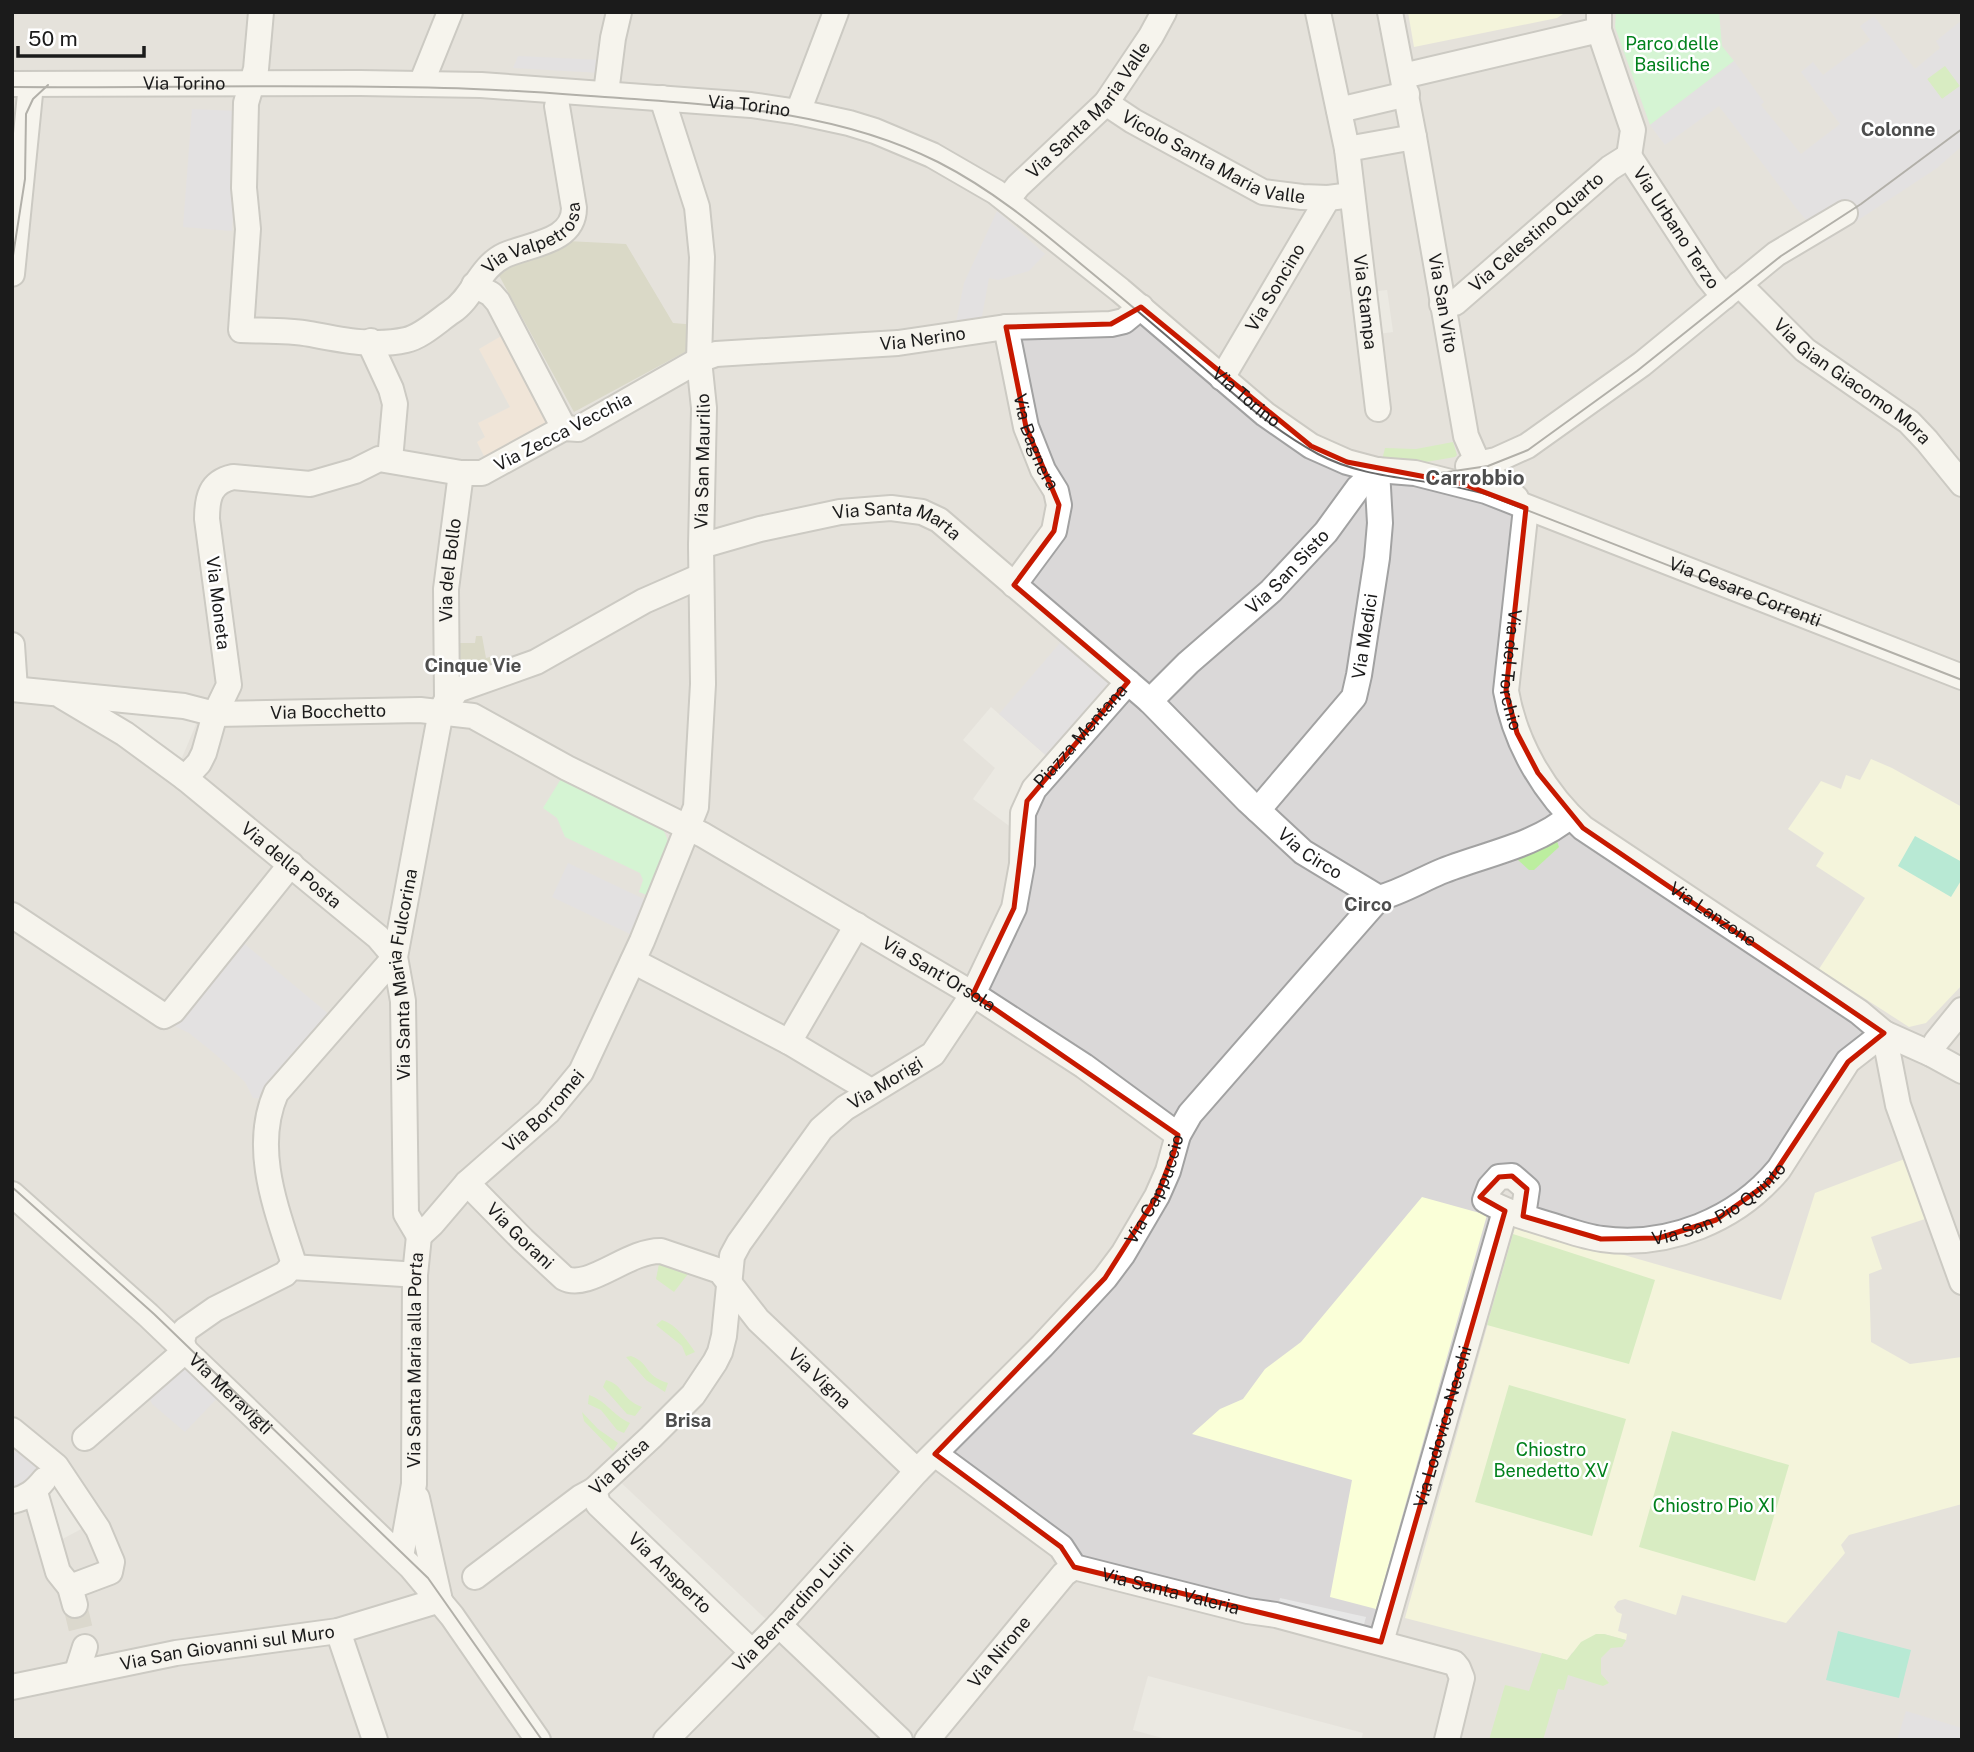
<svg xmlns="http://www.w3.org/2000/svg" width="1974" height="1752" font-family="'Public Sans',sans-serif">
<style>
.residential{fill:#dad8d8}
.education{fill:#faffd8}
.military{fill:#f2ded1}
.construction{fill:#c0c3aa}
.grass{fill:#bcee9f}
.park{fill:#b6fec5}
.pitch{fill:#75e6c8}
.parking{fill:#e7e7e7}
.plaza{fill:#d6d4e4;fill-rule:evenodd}
.lines{fill:none;stroke-linecap:round;stroke-linejoin:round}
.minor-tunnel{stroke:#c4c1b8;stroke-width:24;stroke-dasharray:24 12;stroke-linecap:butt}
.minor-casing{stroke:#a2a2a2;stroke-width:28}
.minor{stroke:#fff;stroke-width:24}
.tram{stroke:#696969;stroke-width:2}
.marked{fill:none;stroke:#c71900;stroke-width:5;stroke-linejoin:round}
.labels{text-anchor:middle;stroke-width:5;stroke-linejoin:round;paint-order:stroke}
.park-label{font-size:18px;fill:#01811c;stroke:#fff}
.street-label{font-size:18px;fill:#1b1b1b;stroke:#fff}
.neighbourhood-label{font-size:19px;font-weight:bold;fill:#4e4e4e;stroke:#fff}
.quarter-label{font-size:21px;font-weight:bold;fill:#4e4e4e;stroke:#fff}
</style>
<rect width="100%" height="100%" fill="#eeebdf"/>
<!-- residential -->
<rect class="residential" x="12" y="12" width="1950" height="1728"/>
<!-- education -->
<g class="education">
<path d="M1408,12H1566L1557,18L1414,47Z"/>
<path d="M1871,759L1892,768L1962,807V985L1926,1023L1909,1027L1819,969L1865,898L1816,866L1824,853L1788,829L1821,781L1841,789L1846,775L1860,780Z"/>
<path d="M1910,1157L1931,1217L1871,1237L1882,1269L1869,1274L1871,1342L1910,1364L1962,1357V1504L1849,1535L1841,1545L1845,1553L1786,1623L1682,1595L1676,1615L1625,1599L1618,1601L1614,1607L1617,1612L1622,1614L1618,1631L1627,1634L1626,1640L1604,1634L1572,1653L1567,1660L1405,1618L1516,1224L1781,1300L1815,1193Z"/>
<path d="M1422,1197L1487,1215L1376,1609L1330,1597L1352,1480L1192,1434L1220,1409L1243,1399L1265,1369L1301,1342Z"/>
</g>
<!-- military -->
<path class="military" d="M503,335L550,426L486,460L477,442L485,437L478,423L510,407L479,349Z"/>
<!-- construction -->
<g class="construction">
<path d="M567,241L626,244L673,323L698,325L696,346L574,412L496,270Z"/>
<path d="M476,636H482L486,658L494,656L499,671L456,683L455,643H475Z"/>
</g>
<!-- grass -->
<g class="grass">
<path d="M1945,65L1960,86L1942,99L1927,79Z"/>
<path d="M1453,442L1457,455L1455,457L1426,462L1382,460L1385,448L1416,449Z"/>
<path d="M1557,841L1559,847L1534,870H1529L1518,860V854Z"/>
<path d="M1513,1234L1655,1280L1629,1364L1487,1325Z"/>
<path d="M659,1264L688,1274L674,1292L656,1279Z"/>
<path d="M662,1320C677,1325 686,1339 695,1352L686,1356L682,1346L656,1325Z"/>
<path d="M631,1356C652,1364 642,1375 668,1383L665,1392L646,1380L626,1357Z"/>
<path d="M606,1380C624,1385 622,1400 642,1407L635,1416L627,1414L603,1387Z"/>
<path d="M1509,1385L1626,1419L1592,1536L1475,1502Z"/>
<path d="M589,1395C608,1402 611,1414 630,1423L624,1433L617,1430L601,1410L588,1404Z"/>
<path d="M582,1412L598,1429L618,1443L613,1451L584,1421Z"/>
<path d="M1672,1431L1789,1465L1755,1581L1639,1547Z"/>
<path d="M1596,1634H1604L1626,1640L1622,1647L1611,1648L1601,1658V1674L1609,1683L1603,1686L1568,1675L1564,1690L1558,1689L1543,1740H1489L1505,1685L1529,1691L1542,1653L1567,1660L1581,1642Z"/>
</g>
<!-- park -->
<g class="park">
<path d="M1616,12H1719L1722,46L1734,61L1650,125L1615,27Z"/>
<path d="M564,774L663,830C677,850 657,876 647,895L639,892L643,880L640,873L565,837L557,818L543,808Z"/>
</g>
<!-- pitch -->
<g class="pitch">
<path d="M1915,836L1962,862V879L1951,897L1898,866Z"/>
<path d="M1838,1631L1911,1650L1899,1698L1826,1680Z"/>
</g>
<!-- parking -->
<g class="parking">
<path d="M1387,290L1393,332L1378,334L1371,292Z"/>
<path d="M80,700L199,717L181,760Z"/>
<path d="M991,707L1050,759L1012,828L973,799L995,768L963,740Z"/>
<path d="M59,1476L83,1528L55,1543L43,1493Z"/>
<path d="M616,1478L771,1624L754,1643L598,1498Z"/>
<path d="M1280,1598L1366,1617L1363,1628L1277,1608Z"/>
<path d="M1148,1676L1363,1733L1361,1740H1170L1133,1730Z"/>
</g>
<!-- plaza -->
<g class="plaza">
<path d="M1874,16L1915,69L1940,48L1936,41L1962,20V146L1937,168L1825,242L1796,208L1719,106L1665,145L1650,125L1734,61L1764,102L1761,105L1801,154L1840,124L1801,72L1813,62L1823,75L1870,40L1860,26ZM1945,66L1960,86L1942,99L1927,79Z"/>
<path d="M518,56L602,60L600,73L513,68Z"/>
<path d="M192,109L238,111L232,231L183,227Z"/>
<path d="M997,211L1045,254L1029,271L998,280L989,278L981,322L955,327L964,283Z"/>
<path d="M1065,637L1115,681L1050,759L999,714Z"/>
<path d="M568,863L648,901L632,935L552,897Z"/>
<path d="M235,936L337,1021L273,1099L253,1098L245,1082L215,1054L189,1033L166,1022Z"/>
<path d="M176,1345L224,1391L185,1432L152,1404L149,1397Z"/>
<path d="M20,1444L44,1469L12,1498V1457Z"/>
<path d="M1906,1711L1962,1728V1740H1897Z"/>
</g>
<g class="lines">
<!-- minor-tunnel -->
<path class="minor-tunnel" d="M75,1605L85,1647"/>
<!-- minor casing -->
<g class="minor-casing">
<g id="minor">
<path id="s1" d="M261,12L256,69L246,103L244,188L248,229L241,330C264,331 288,330 310,334C341,340 374,347 406,340C421,337 438,321 451,312C474,297 479,267 505,255C530,244 574,242 574,208L557,106"/>
<path id="s2" d="M1318,12L1347,149L1378,409"/>
<path id="s3" d="M1390,12L1414,137L1466,436L1477,461L1516,498"/>
<path d="M1599,12V30L1633,130L1629,156"/>
<path d="M1403,76L1599,30"/>
<path id="s4" d="M12,84L360,83L481,85L751,105L798,112L849,123L875,131L932,155L996,192L1120,290L1265,414L1311,446L1347,462L1377,470L1415,473L1486,491L1962,677"/>
<path d="M421,84L450,12"/>
<path d="M606,93L613,38L619,12"/>
<path id="s5" d="M1106,103L1133,121L1263,192L1302,197L1328,198L1352,195"/>
<path d="M1339,110L1407,94"/>
<path d="M798,112L836,12"/>
<path d="M1347,149L1414,137"/>
<path id="s6" d="M1629,156L1708,277L1724,297"/>
<path id="s7" d="M1007,200L1018,186L1106,103L1151,36L1164,12"/>
<path d="M12,274L31,84"/>
<path id="s8" d="M1739,284L1805,350L1909,422L1927,441L1962,484"/>
<path d="M474,285L491,294L498,302L564,428"/>
<path id="s9" d="M1442,304L1455,303L1610,168L1629,156"/>
<path id="s10" d="M1006,327L1026,427L1043,470L1056,491L1059,505L1054,531L1014,585"/>
<path d="M371,341L372,348L391,389L395,404L390,460"/>
<path id="s11" d="M1222,378L1328,198"/>
<path d="M1468,466L1496,460L1527,446L1642,364L1776,254L1845,213"/>
<path id="s12" d="M1526,508L1506,691C1515,743 1544,793 1583,828L1859,1012L1884,1033L1931,1054L1962,1071"/>
<path id="s13" d="M701,546L760,529L840,512L891,508L922,512L939,520L1150,701L1248,801L1303,852L1379,898C1401,892 1419,881 1440,872C1481,855 1536,846 1570,816"/>
<path d="M12,645L15,689"/>
<path id="s14" d="M12,689L184,706L215,714L420,710L473,716L567,768L703,835L973,994L1084,1066L1178,1135"/>
<path id="s15" d="M63,697L125,734L185,778L378,937L395,957"/>
<path id="s16" d="M1150,701L1188,663L1271,591L1326,532L1358,488L1377,470"/>
<path d="M442,711L457,690L536,662L644,601L701,576"/>
<path id="s17" d="M185,778L199,763L204,753L215,714L229,685L207,519C207,498 210,482 233,477L310,484L355,471L379,459L461,473H482L564,428L578,429L699,360L716,354L898,343L1006,327L1111,324L1124,321L1141,307"/>
<path id="s18" d="M1258,810L1354,697L1359,675L1377,558L1380,523L1377,470"/>
<path d="M12,915L164,1016L173,1011L291,864"/>
<path d="M633,961L789,1042L871,1091"/>
<path d="M1884,1033L1898,1105L1962,1282"/>
<path d="M789,1042L857,925"/>
<path d="M1931,1054L1936,1042L1962,1010"/>
<path id="s19" d="M467,1183L523,1240L564,1278C588,1291 628,1250 661,1251L720,1271L758,1320L917,1471"/>
<path id="s20" d="M12,1194L148,1315L411,1567L452,1616L538,1740"/>
<path id="s21" d="M1523,1216L1527,1189L1512,1176L1499,1177L1490,1187L1485,1200C1506,1212 1527,1218 1550,1225C1567,1230 1585,1237 1602,1239C1668,1248 1737,1220 1779,1169L1848,1061L1884,1033"/>
<path id="s22" d="M419,1236L432,1224L467,1183L548,1112L581,1072L642,941L696,807L703,684L701,546L704,408L699,360L702,257L697,207L662,98"/>
<path id="s23" d="M419,1236L406,1214L403,1001L395,957L441,711L447,699L446,589L461,473"/>
<path d="M291,1267L293,1261C276,1208 252,1148 276,1093L395,957"/>
<path d="M185,1351L182,1341L185,1330L215,1309L285,1274L291,1267L403,1274"/>
<path d="M12,1430L56,1466L98,1529L112,1562L110,1572L70,1587"/>
<path d="M85,1438L185,1351"/>
<path id="s24" d="M935,1454L1061,1547L1074,1567L1248,1611L1276,1615L1454,1663L1458,1668L1462,1678L1447,1740"/>
<path id="s25" d="M594,1490L598,1504L752,1652"/>
<path d="M35,1492L58,1572L70,1587L75,1605"/>
<path d="M417,1498L439,1596"/>
<path d="M12,1501C27,1498 35,1491 44,1480"/>
<path id="s26" d="M401,1557L414,1484L415,1275L419,1236"/>
<path id="s27" d="M475,1577L581,1497L594,1490L651,1437L693,1395L715,1362L720,1352L724,1336L732,1256L739,1243L821,1129L845,1108L933,1054L973,994L1014,908L1022,864L1023,813L1034,789L1128,682"/>
<path d="M779,1625L900,1740"/>
<path d="M338,1631L375,1740"/>
<path id="s28" d="M1381,1642L1505,1211"/>
<path d="M77,1672L85,1647"/>
<path id="s29" d="M12,1687L176,1653L338,1631L440,1600"/>
<path id="s30" d="M666,1740L779,1625L917,1471L1042,1346L1105,1278L1123,1254L1157,1196L1168,1171L1178,1135L1190,1114L1379,898"/>
<path id="s31" d="M927,1740L1064,1574L1074,1567"/>
</g>
</g>
<!-- minor -->
<use href="#minor" class="minor"/>
<!-- tram -->
<g class="tram">
<path d="M12,87C156,88 300,84 444,88C503,89 561,94 620,98C729,106 839,112 938,162C991,189 1036,226 1081,264C1120,296 1159,329 1197,362C1235,395 1273,430 1318,454C1370,482 1432,477 1488,495L1962,680"/>
<path d="M12,262L25,179L26,114L33,99L48,85"/>
<path d="M1427,475L1488,466L1528,450L1637,371L1781,256L1861,204L1962,129"/>
<path d="M12,1187L154,1314L428,1578L542,1740"/>
</g>
</g>
<!-- marked area -->
<path d="M0 0H1974V1752H0ZM1141,307L1311,446L1347,462L1463,484L1526,508L1506,691L1517,733L1538,773L1583,828L1884,1033L1848,1062L1768,1183L1716,1220L1659,1238L1601,1239L1523,1216L1527,1189L1512,1176L1499,1177L1480,1197L1505,1211L1381,1642L1074,1567L1061,1547L935,1454L1105,1278L1157,1196L1174,1152L1178,1135L973,994L1014,908L1027,801L1128,682L1014,585L1054,531L1059,505L1026,427L1006,327L1111,324Z" fill="#eeebdf" fill-opacity=".55" fill-rule="evenodd"/>
<path class="marked" d="M1141,307L1311,446L1347,462L1463,484L1526,508L1506,691L1517,733L1538,773L1583,828L1884,1033L1848,1062L1768,1183L1716,1220L1659,1238L1601,1239L1523,1216L1527,1189L1512,1176L1499,1177L1480,1197L1505,1211L1381,1642L1074,1567L1061,1547L935,1454L1105,1278L1157,1196L1174,1152L1178,1135L973,994L1014,908L1027,801L1128,682L1014,585L1054,531L1059,505L1026,427L1006,327L1111,324Z"/>
<g class="labels">
<!-- park labels -->
<g class="park-label">
<text x="1672" y="50">Parco delle<tspan x="1672" dy="21">Basiliche</tspan></text>
<text x="1551" y="1456">Chiostro<tspan x="1551" dy="21">Benedetto XV</tspan></text>
<text x="1714" y="1512">Chiostro Pio XI</text>
</g>
<!-- street labels -->
<g class="street-label">
<text dy="6" stroke="none"><textPath href="#s4" startOffset="172">Via Torino</textPath></text>
<text dy="6" stroke="none"><textPath href="#s4" startOffset="738">Via Torino</textPath></text>
<text dy="6" stroke="none"><textPath href="#s7" startOffset="122">Via Santa Maria Valle</textPath></text>
<text dy="6" stroke="none"><textPath href="#s5" startOffset="122">Vicolo Santa Maria Valle</textPath></text>
<text dy="6" stroke="none"><textPath href="#s6" startOffset="86">Via Urbano Terzo</textPath></text>
<text dy="6" stroke="none"><textPath href="#s9" startOffset="121">Via Celestino Quarto</textPath></text>
<text dy="6" stroke="none"><textPath href="#s1" startOffset="654">Via Valpetrosa</textPath></text>
<text dy="6" stroke="none"><textPath href="#s11" startOffset="105">Via Soncino</textPath></text>
<text dy="6" stroke="none"><textPath href="#s2" startOffset="294">Via Stampa</textPath></text>
<text dy="6" stroke="none"><textPath href="#s3" startOffset="296">Via San Vito</textPath></text>
<text dy="6" stroke="none"><textPath href="#s17" startOffset="1054">Via Nerino</textPath></text>
<text dy="6" stroke="none"><textPath href="#s8" startOffset="150">Via Gian Giacomo Mora</textPath></text>
<text dy="6" stroke="none"><textPath href="#s4" startOffset="1326">Via Torino</textPath></text>
<text transform="translate(563 432) rotate(-27)" y="6">Via Zecca Vecchia</text>
<text dy="6" stroke="none"><textPath href="#s10" startOffset="119">Via Bagnera</textPath></text>
<text dy="6" stroke="none"><textPath href="#s22" startOffset="866">Via San Maurilio</textPath></text>
<text dy="6" stroke="none"><textPath href="#s13" startOffset="203">Via Santa Marta</textPath></text>
<text dy="6" stroke="none"><textPath href="#s16" startOffset="189">Via San Sisto</textPath></text>
<text dy="6" stroke="none"><textPath href="#s23" startOffset="676">Via del Bollo</textPath></text>
<text dy="6" stroke="none"><textPath href="#s4" startOffset="1867">Via Cesare Correnti</textPath></text>
<text transform="translate(218 603) rotate(83)" y="6">Via Moneta</text>
<text dy="6" stroke="none"><textPath href="#s18" startOffset="210">Via Medici</textPath></text>
<text dy="6" stroke="none"><textPath href="#s12" startOffset="163">Via del Torchio</textPath></text>
<text dy="6" stroke="none"><textPath href="#s14" startOffset="318">Via Bocchetto</textPath></text>
<text dy="6" stroke="none"><textPath href="#s27" startOffset="1083">Piazza Mentana</textPath></text>
<text dy="6" stroke="none"><textPath href="#s13" startOffset="744">Via Circo</textPath></text>
<text dy="6" stroke="none"><textPath href="#s15" startOffset="284">Via della Posta</textPath></text>
<text dy="6" stroke="none"><textPath href="#s12" startOffset="500">Via Lanzone</textPath></text>
<text dy="6" stroke="none"><textPath href="#s14" startOffset="996">Via Sant'Orsola</textPath></text>
<text dy="6" stroke="none"><textPath href="#s23" startOffset="266">Via Santa Maria Fulcorina</textPath></text>
<text dy="6" stroke="none"><textPath href="#s27" startOffset="667">Via Morigi</textPath></text>
<text dy="6" stroke="none"><textPath href="#s22" startOffset="177">Via Borromei</textPath></text>
<text dy="6" stroke="none"><textPath href="#s30" startOffset="740">Via Cappuccio</textPath></text>
<text dy="6" stroke="none"><textPath href="#s21" startOffset="338">Via San Pio Quinto</textPath></text>
<text dy="6" stroke="none"><textPath href="#s19" startOffset="75">Via Gorani</textPath></text>
<text dy="6" stroke="none"><textPath href="#s26" startOffset="198">Via Santa Maria alla Porta</textPath></text>
<text dy="6" stroke="none"><textPath href="#s19" startOffset="448">Via Vigna</textPath></text>
<text dy="6" stroke="none"><textPath href="#s20" startOffset="296">Via Meravigli</textPath></text>
<text dy="6" stroke="none"><textPath href="#s28" startOffset="224">Via Lodovico Necchi</textPath></text>
<text dy="6" stroke="none"><textPath href="#s27" startOffset="182">Via Brisa</textPath></text>
<text dy="6" stroke="none"><textPath href="#s25" startOffset="114">Via Ansperto</textPath></text>
<text dy="6" stroke="none"><textPath href="#s24" startOffset="280">Via Santa Valeria</textPath></text>
<text dy="6" stroke="none"><textPath href="#s30" startOffset="184">Via Bernardino Luini</textPath></text>
<text dy="6" stroke="none"><textPath href="#s29" startOffset="219">Via San Giovanni sul Muro</textPath></text>
<text dy="6" stroke="none"><textPath href="#s31" startOffset="114">Via Nirone</textPath></text>
</g>
<!-- neighbourhood labels -->
<g class="neighbourhood-label">
<text x="1898" y="136">Colonne</text>
<text x="473" y="672">Cinque Vie</text>
<text x="1368" y="911">Circo</text>
<text x="688" y="1427">Brisa</text>
</g>
<!-- quarter labels -->
<g class="quarter-label">
<text x="1475" y="485">Carrobbio</text>
</g>
</g>
<!-- border -->
<rect width="1974" height="1752" fill="none" stroke="#1b1b1b" stroke-width="28"/>
<!-- scale -->
<path d="M18 46v10h126v-10" fill="none" stroke="#1b1b1b" stroke-width="3.5"/>
<text x="28" y="46" font-size="21" fill="#1b1b1b" stroke="#ffffff" stroke-width="5" paint-order="stroke">50 m</text>
</svg>
